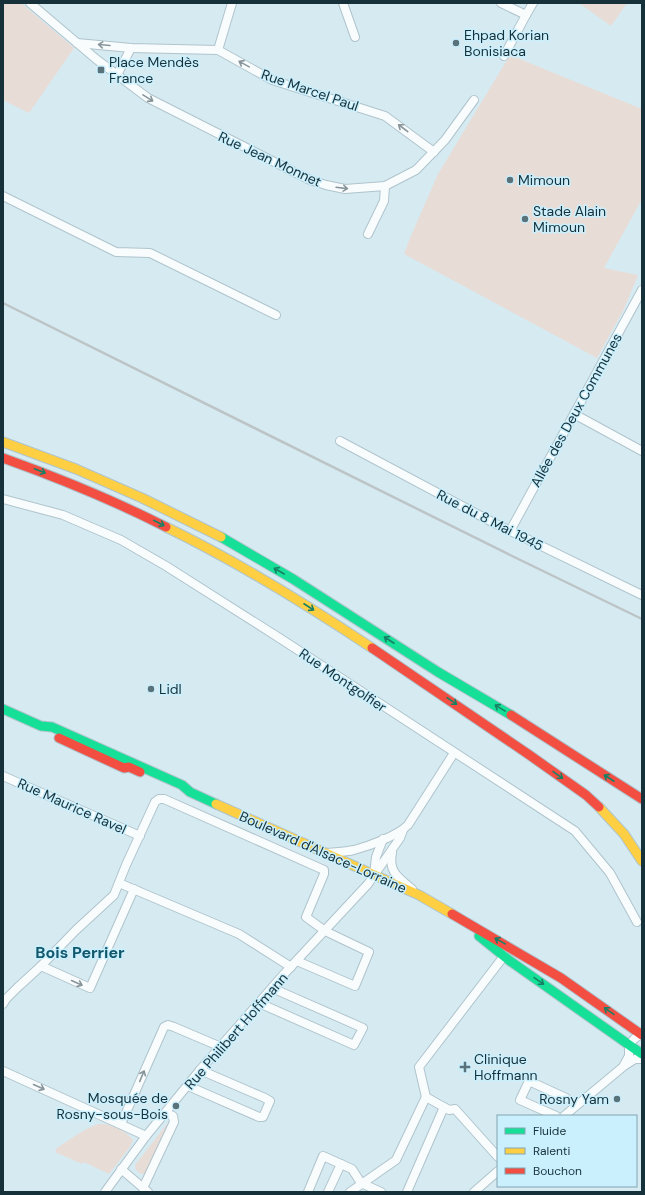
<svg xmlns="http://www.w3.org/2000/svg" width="645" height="1195" font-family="'DM Sans',sans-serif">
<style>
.green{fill:#e8dcd7}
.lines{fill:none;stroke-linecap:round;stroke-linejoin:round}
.street-casing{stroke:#afc4cc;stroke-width:10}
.fast-casing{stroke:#afc4cc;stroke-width:11}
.slow-casing{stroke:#afc4cc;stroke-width:11}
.jam-casing{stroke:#afc4cc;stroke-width:11}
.street{stroke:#f9fcfd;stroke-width:8}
.fast{stroke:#16e098;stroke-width:9}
.slow{stroke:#ffcf43;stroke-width:9}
.jam{stroke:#f24e42;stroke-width:9}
.rail{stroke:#bdc4c6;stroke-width:2.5}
.oneway{stroke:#88969c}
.oneway2{stroke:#178064}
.poi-dot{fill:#5a727a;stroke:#caf0fe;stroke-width:1.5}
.labels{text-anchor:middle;stroke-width:3;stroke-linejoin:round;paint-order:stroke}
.poi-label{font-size:14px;fill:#17313a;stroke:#caf0fe;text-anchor:start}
.street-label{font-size:14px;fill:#17313a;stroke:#caf0fe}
.quarter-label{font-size:16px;font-weight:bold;fill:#12576c;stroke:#caf0fe}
</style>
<rect width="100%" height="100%" fill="#d6eaf2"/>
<!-- green -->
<g class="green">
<path d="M3,3H21L74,48L29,113L3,100Z"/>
<path d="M579,3H627L611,26Z"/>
<path d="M510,55L642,109V199L604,268L638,275L624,309L597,358L404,254L410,238L438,174Z"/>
<path d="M171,1119V1122L149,1173L141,1174L136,1170L135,1165Z"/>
<path d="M99,1124C109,1123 127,1131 133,1140L130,1147L109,1174L84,1162L82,1164L55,1152L57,1148C71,1139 83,1129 99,1124Z"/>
</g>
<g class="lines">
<!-- street casing -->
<g class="street-casing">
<g id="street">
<path d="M30,3L96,59L148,98L310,180L326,185L345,189L385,186L416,170L445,140L474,100"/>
<path d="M343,3L355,37"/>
<path d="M501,3L526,15L533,3"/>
<path d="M77,43L131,48L218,50L272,80L385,116L434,152"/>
<path d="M218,50L232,3"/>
<path d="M504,56L526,15"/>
<path d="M117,75L131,48"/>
<path d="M3,196L116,252L150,253L276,315"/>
<path d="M368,234L384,201L385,186"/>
<path d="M574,414L642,451"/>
<path d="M340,441L494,523L642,595"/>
<path d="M3,499L63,515L121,540L166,566L281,639L575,831L610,873L637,922"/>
<path d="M510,531L642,290"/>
<path d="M3,776L140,836"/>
<path d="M326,853C335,852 345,852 354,850C369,846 397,836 408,825L454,753"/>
<path d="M392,853C388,872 399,878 412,889"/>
<path d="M374,875L376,857L383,839"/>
<path d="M119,883L239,934L291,967"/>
<path d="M41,966L90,988L134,889"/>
<path d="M259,1003L354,1045L363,1028L272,988"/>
<path d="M3,1004L6,999L17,988L41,966L76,930L114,895L126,865L155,802L159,799H164L324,870V874L306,917L325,931L369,952L355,986L297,961"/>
<path d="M624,1065L629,1056V1045L634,1039L641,1034"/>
<path d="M3,1071L146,1136"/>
<path d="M188,1086L259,1117H263L270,1101L265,1098L200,1070"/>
<path d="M556,1116L520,1100L529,1081L566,1098"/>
<path d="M564,1116L624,1066L635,1059H642"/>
<path d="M121,1124L164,1027L168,1025L174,1027L221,1047"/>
<path d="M498,1157L455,1109L449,1110L426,1097L419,1067L504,956"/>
<path d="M121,1169L148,1192"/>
<path d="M361,1183L381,1192"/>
<path d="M143,1188L174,1122L173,1116L166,1113"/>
<path d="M105,1192L146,1136L200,1070L285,973L368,884L400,838L403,830"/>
<path d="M308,1192L323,1156L352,1169L361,1183"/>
<path d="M328,1192L341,1164"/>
<path d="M350,1192L396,1160L426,1097"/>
<path d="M407,1192L444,1107"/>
<path d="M474,1192L498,1171"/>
</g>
</g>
<!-- fast casing -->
<g class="fast-casing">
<g id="fast">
<path d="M221,537L293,579L438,672L511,715"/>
<path d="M3,709L41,726L52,727L182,785L190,792L216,804"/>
<path d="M479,936L510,961L642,1054"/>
</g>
</g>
<!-- slow casing -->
<g class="slow-casing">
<g id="slow">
<path d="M3,442L76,469L142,498L221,537"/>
<path d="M166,527C238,562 306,604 372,648"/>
<path d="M216,804L419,895L452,914"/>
<path d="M599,807L624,834L642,861"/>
</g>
</g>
<!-- jam casing -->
<g class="jam-casing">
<g id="jam">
<path d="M3,458C59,478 113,500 166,527"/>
<path d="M372,648L528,754L586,795L599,807"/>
<path d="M511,715L642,799"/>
<path d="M59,738L124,768L129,767L140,772"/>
<path d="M452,914L561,978L642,1035"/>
<path d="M641,1034L642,1033"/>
</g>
</g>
<!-- street -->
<use href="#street" class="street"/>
<!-- fast -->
<use href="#fast" class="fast"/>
<!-- slow -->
<use href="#slow" class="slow"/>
<!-- jam -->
<use href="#jam" class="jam"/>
<!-- rail -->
<path class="rail" d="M3,303L510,555L642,619"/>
</g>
<!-- one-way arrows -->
<defs><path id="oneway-shaft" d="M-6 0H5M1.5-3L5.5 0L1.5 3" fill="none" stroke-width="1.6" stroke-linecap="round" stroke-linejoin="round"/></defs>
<g class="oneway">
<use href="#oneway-shaft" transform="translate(104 45) rotate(-175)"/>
<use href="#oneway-shaft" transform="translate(244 64) rotate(-151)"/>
<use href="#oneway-shaft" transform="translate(148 98) rotate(32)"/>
<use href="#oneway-shaft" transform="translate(403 128) rotate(-143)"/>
<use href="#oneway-shaft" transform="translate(342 188) rotate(7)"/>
<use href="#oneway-shaft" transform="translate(77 983) rotate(24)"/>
<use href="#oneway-shaft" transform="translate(142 1076) rotate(-67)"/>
<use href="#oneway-shaft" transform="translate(39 1087) rotate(24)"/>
</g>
<g class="oneway2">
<use href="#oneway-shaft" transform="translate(40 471) rotate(21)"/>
<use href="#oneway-shaft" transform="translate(159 523) rotate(27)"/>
<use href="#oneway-shaft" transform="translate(279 571) rotate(-150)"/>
<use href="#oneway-shaft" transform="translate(309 607) rotate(33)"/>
<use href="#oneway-shaft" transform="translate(389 640) rotate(-147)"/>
<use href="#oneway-shaft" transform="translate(452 701) rotate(35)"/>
<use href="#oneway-shaft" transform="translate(500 708) rotate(-149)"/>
<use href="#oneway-shaft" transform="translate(558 775) rotate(35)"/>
<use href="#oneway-shaft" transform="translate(609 778) rotate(-147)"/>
<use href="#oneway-shaft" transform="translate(500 941) rotate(-151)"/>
<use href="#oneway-shaft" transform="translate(539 981) rotate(35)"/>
<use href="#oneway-shaft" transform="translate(609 1011) rotate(-145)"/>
</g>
<!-- markers -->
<g class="poi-dot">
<circle cx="456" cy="43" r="4"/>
<rect x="97" y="66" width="8" height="8" rx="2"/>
<circle cx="510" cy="180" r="4"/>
<circle cx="525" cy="219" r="4"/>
<circle cx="151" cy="689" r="4"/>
<path d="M463 1061h4v4h4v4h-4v4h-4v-4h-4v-4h4z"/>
<circle cx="617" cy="1099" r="4"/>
<circle cx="176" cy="1106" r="4"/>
</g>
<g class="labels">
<!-- poi labels -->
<g class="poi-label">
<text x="464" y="40">Ehpad Korian<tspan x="464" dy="16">Bonisiaca</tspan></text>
<text x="109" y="67">Place Mendès<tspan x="109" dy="16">France</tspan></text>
<text x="518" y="185">Mimoun</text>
<text x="533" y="216">Stade Alain<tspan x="533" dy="16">Mimoun</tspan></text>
<text x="159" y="694">Lidl</text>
<text x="474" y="1064">Clinique<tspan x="474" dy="16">Hoffmann</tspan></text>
<text x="168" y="1103" text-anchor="end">Mosquée de<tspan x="168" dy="16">Rosny-sous-Bois</tspan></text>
<text x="609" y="1104" text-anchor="end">Rosny Yam</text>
</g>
<!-- street labels -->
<g class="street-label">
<text transform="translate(310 90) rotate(19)" y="5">Rue Marcel Paul</text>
<text transform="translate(270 159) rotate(25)" y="5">Rue Jean Monnet</text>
<text transform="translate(576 410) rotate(-61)" y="5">Allée des Deux Communes</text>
<text transform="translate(490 520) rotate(27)" y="5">Rue du 8 Mai 1945</text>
<text transform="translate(343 680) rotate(34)" y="5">Rue Montgolfier</text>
<text transform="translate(72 806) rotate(24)" y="5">Rue Maurice Ravel</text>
<text transform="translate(323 852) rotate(24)" y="5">Boulevard d'Alsace-Lorraine</text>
<text transform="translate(236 1031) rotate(-49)" y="5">Rue Philibert Hoffmann</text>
</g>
<!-- quarter labels -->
<g class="quarter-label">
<text x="80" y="958">Bois Perrier</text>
</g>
</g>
<!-- border -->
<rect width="645" height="1195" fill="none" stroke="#17313a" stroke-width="8"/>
<!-- legend -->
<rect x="497" y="1115" width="140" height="72" fill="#caf0fe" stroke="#82a4b0"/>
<rect x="505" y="1128" width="20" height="6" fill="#16e098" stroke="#82a4b0"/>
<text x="533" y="1135" font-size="12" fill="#17313a">Fluide</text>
<rect x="505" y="1148" width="20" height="6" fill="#ffcf43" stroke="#82a4b0"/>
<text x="533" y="1155" font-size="12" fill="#17313a">Ralenti</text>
<rect x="505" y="1168" width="20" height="6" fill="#f24e42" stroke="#82a4b0"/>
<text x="533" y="1175" font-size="12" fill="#17313a">Bouchon</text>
</svg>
